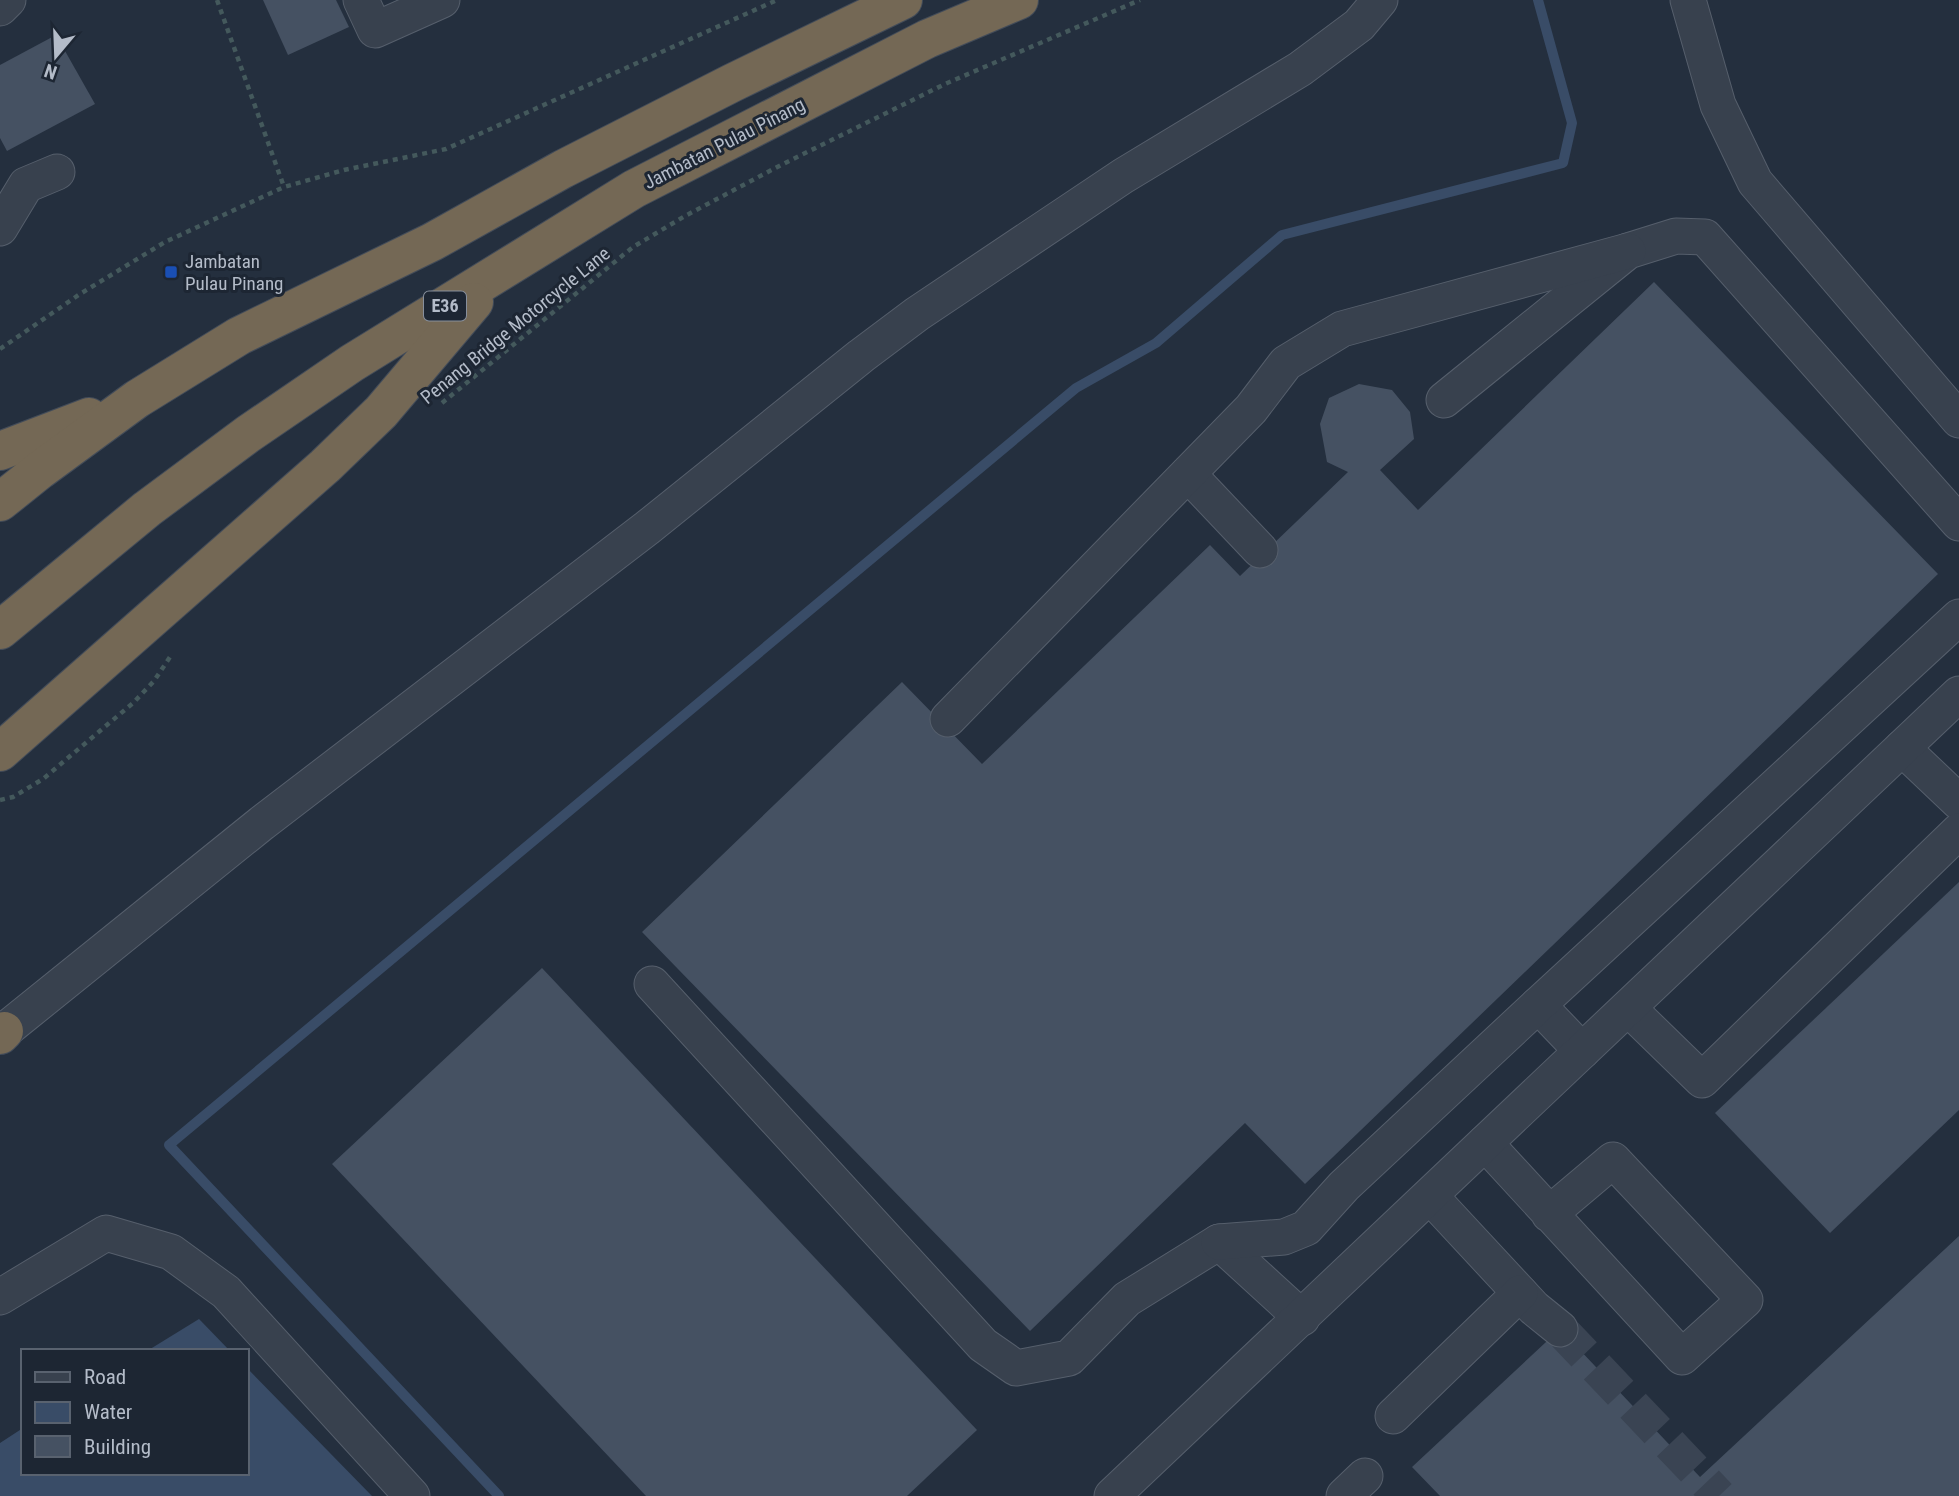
<svg xmlns="http://www.w3.org/2000/svg" width="1959" height="1496" font-family="'Roboto Condensed',sans-serif">
<style>
.water{fill:#394c67}
.lines{fill:none;stroke-linecap:round;stroke-linejoin:round}
.stream{stroke:#394c67;stroke-width:10}
.building{fill:#455162}
.minor-tunnel{stroke:#3a4453;stroke-width:35;stroke-dasharray:35 18;stroke-linecap:butt}
.minor-casing{stroke:#565f6c;stroke-width:37}
.highway-casing{stroke:#434c59;stroke-width:40}
.path{stroke:#44595c;stroke-width:4.5;stroke-dasharray:5 5;stroke-linecap:butt}
.minor{stroke:#38414e;stroke-width:35}
.highway{stroke:#746855;stroke-width:38}
.transit-dot{fill:#1a4fb4;stroke:#1d2633;stroke-width:2.5}
.labels{text-anchor:middle;stroke-width:6;stroke-linejoin:round;paint-order:stroke}
.shield{fill:#1d2633;stroke:#878f9c;stroke-width:2}
.shield-label{font-size:18px;font-weight:bold;fill:#b4bcc9}
.street-label{font-size:19px;fill:#b4bcc9;stroke:#1d2633}
.poi-label{font-size:19px;fill:#b4bcc9;stroke:#1d2633;text-anchor:start}
</style>
<rect width="100%" height="100%" fill="#242f3e"/>
<!-- water -->
<g class="water">
<path d="M199,1319L230,1351H147Z"/>
<path d="M247,1368L372,1496H0V1443L23,1428V1473H247Z"/>
</g>
<g class="lines">
<!-- stream -->
<path class="stream" d="M499,1496L169,1145L1076,388L1156,343L1282,235L1563,163L1572,123L1538,0"/>
</g>
<!-- building -->
<g class="building">
<path d="M263,0H336L349,27L288,55Z"/>
<path d="M56,35L95,104L7,151L0,138V65Z"/>
<path d="M1654,282L1938,574L1305,1184L1245,1123L1030,1331L642,932L902,682L982,764L1210,545L1240,576L1348,472L1327,462L1320,424L1329,398L1359,384L1392,390L1410,412L1414,439L1380,470L1418,510Z"/>
<path d="M1959,882V1110L1830,1233L1715,1113Z"/>
<path d="M542,968L977,1430L907,1496H646L332,1164Z"/>
<path d="M1959,1236V1496H1440L1412,1467L1560,1329L1700,1477Z"/>
</g>
<g class="lines">
<!-- minor-tunnel -->
<path class="minor-tunnel" d="M1560,1329L1719,1496"/>
<!-- minor casing -->
<g class="minor-casing">
<g id="minor">
<path d="M361,0L375,30L442,0"/>
<path d="M1688,0L1718,105L1755,182L1959,420"/>
<path d="M0,8L8,0"/>
<path d="M0,228L26,185L57,172"/>
<path d="M1444,400L1628,251L1676,236L1705,237L1959,523"/>
<path d="M1188,474L1260,550"/>
<path d="M948,719L1251,409L1286,363L1342,329L1628,251"/>
<path d="M1902,748L1959,802"/>
<path d="M652,984L983,1345L1016,1368L1069,1358L1127,1299L1219,1242L1302,1318"/>
<path d="M1538,1005L1582,1051"/>
<path d="M1628,1008L1702,1080L1959,831"/>
<path d="M4,1031L262,823L647,528L861,356L917,314L1123,176L1300,69L1359,25L1380,0"/>
<path d="M1485,1143L1682,1357L1745,1300L1613,1160L1549,1214"/>
<path d="M1430,1196L1534,1308L1560,1329"/>
<path d="M1219,1242L1284,1237L1306,1228L1344,1186L1538,1005L1959,617"/>
<path d="M0,1297L106,1233L171,1252L226,1292L412,1496"/>
<path d="M1393,1416L1520,1293"/>
<path d="M1112,1496L1959,694"/>
<path d="M1344,1496L1365,1476"/>
</g>
</g>
<!-- highway casing -->
<g class="highway-casing">
<g id="highway">
<path d="M0,451L89,417"/>
<path d="M0,502L40,470L137,399L239,336L432,242L563,169L732,83L903,0"/>
<path d="M0,630L147,509L248,434L352,363L634,189L927,39L1019,0"/>
<path d="M0,752L325,466L381,412L474,302"/>
<path d="M0,1035L4,1031"/>
</g>
</g>
<!-- path -->
<g class="path">
<path d="M217,0L284,187"/>
<path d="M0,349L80,294L165,242L284,187L344,170L446,149L777,0"/>
<path d="M442,403L633,247L685,216L781,165L945,84L1140,0"/>
<path d="M0,800L13,797L43,779L133,703L154,681L172,654"/>
</g>
<!-- minor -->
<use href="#minor" class="minor"/>
<!-- highway -->
<use href="#highway" class="highway"/>
</g>
<!-- markers -->
<rect class="transit-dot" x="164" y="265" width="14" height="14" rx="3.5"/>
<g class="labels">
<!-- shield labels -->
<rect class="shield" x="424" y="291.5" width="42" height="29" rx="5"/>
<g class="shield-label">
<text x="445" y="312">E36</text>
</g>
<!-- street labels -->
<g class="street-label">
<text transform="translate(724 143) rotate(-27)" y="7">Jambatan Pulau Pinang</text>
<text transform="translate(515 325) rotate(-39)" y="7">Penang Bridge Motorcycle Lane</text>
</g>
<!-- poi labels -->
<g class="poi-label">
<text x="185" y="268">Jambatan<tspan x="185" dy="22">Pulau Pinang</tspan></text>
</g>
</g>
<!-- legend -->
<rect x="21" y="1349" width="228" height="126" fill="#1d2633" stroke="#59626f" stroke-width="2"/>
<rect x="35" y="1372" width="35" height="10" fill="#38414e" stroke="#59626f" stroke-width="2"/>
<text x="84" y="1384" font-size="21" fill="#b4bcc9">Road</text>
<rect x="35" y="1402" width="35" height="21" fill="#394c67" stroke="#59626f" stroke-width="2"/>
<text x="84" y="1419" font-size="21" fill="#b4bcc9">Water</text>
<rect x="35" y="1436" width="35" height="21" fill="#455162" stroke="#59626f" stroke-width="2"/>
<text x="84" y="1454" font-size="21" fill="#b4bcc9">Building</text>
<!-- north arrow -->
<g transform="translate(56 56) rotate(199)" stroke="#1d2633" stroke-width="5" paint-order="stroke">
<path d="M0-5L12 26L0 18L-12 26Z" fill="#b4bcc9"/>
<text y="-10" font-size="19" font-weight="bold" text-anchor="middle" fill="#b4bcc9">N</text>
</g>
</svg>
